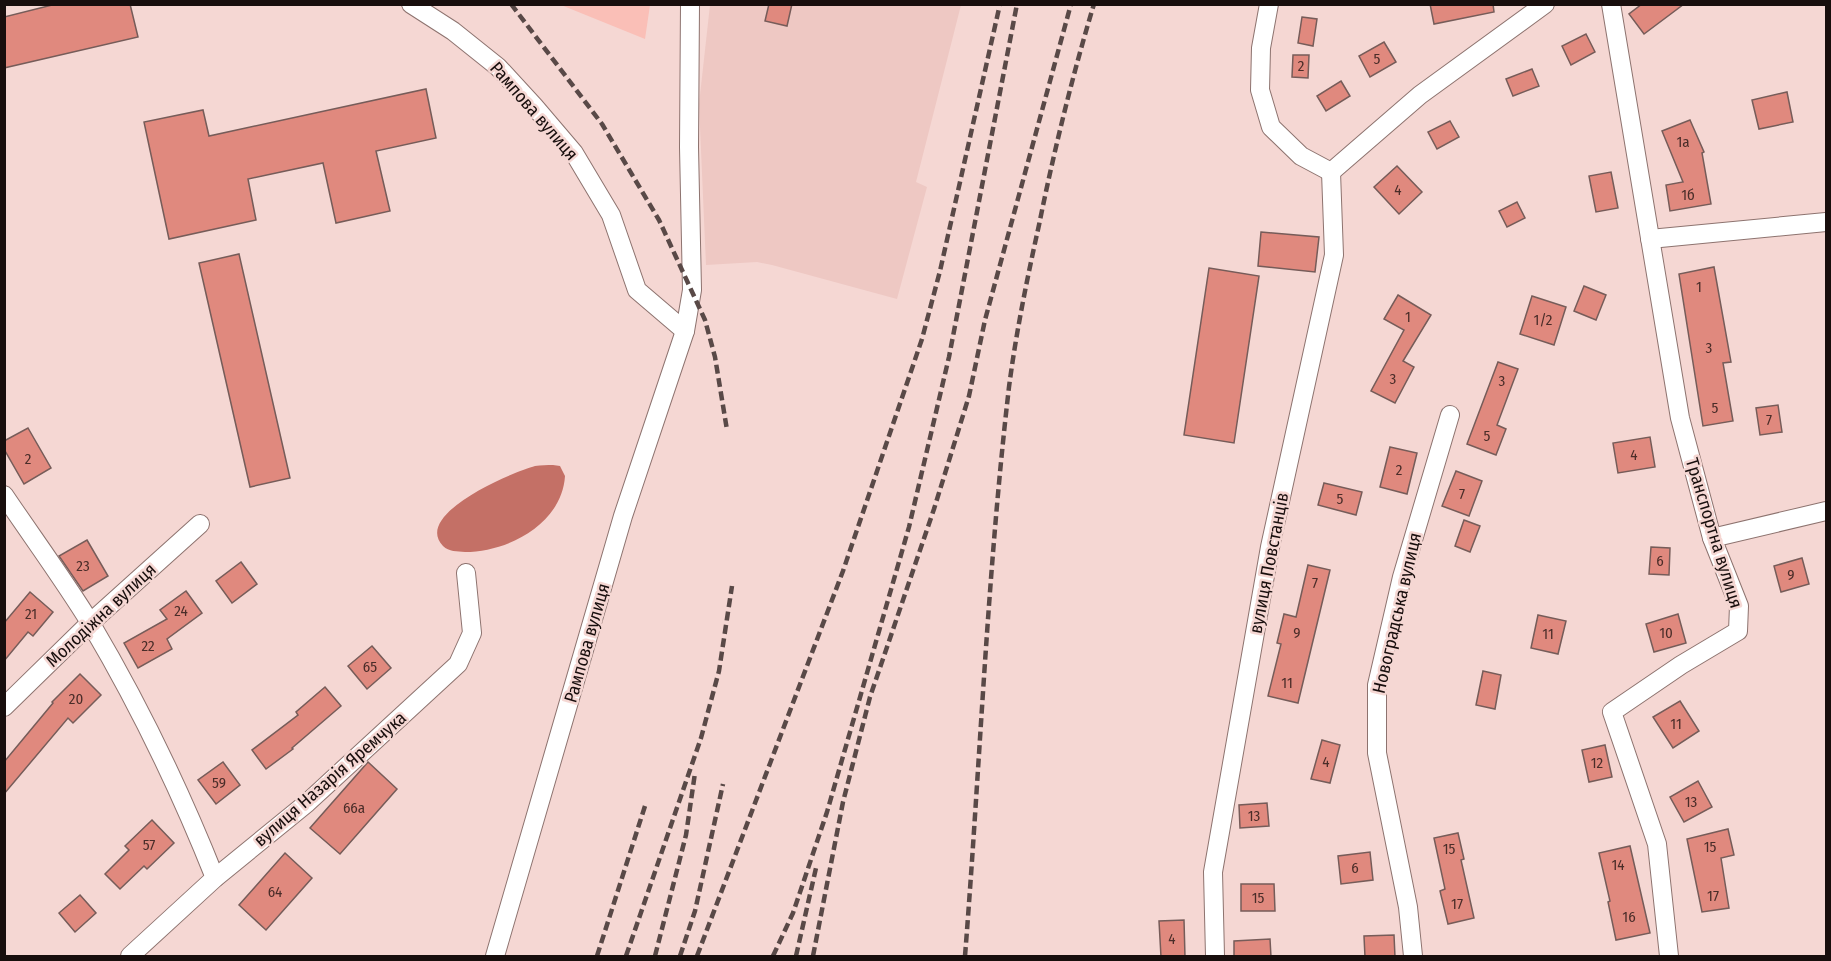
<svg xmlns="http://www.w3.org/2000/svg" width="1831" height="961" font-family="'Fira Sans Condensed',sans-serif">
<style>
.built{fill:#eec8c3}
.green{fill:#fabfb7}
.water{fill:#c47066}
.building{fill:#e0897e;stroke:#765c59;stroke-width:1.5}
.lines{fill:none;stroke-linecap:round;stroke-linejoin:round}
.street-casing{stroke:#8d736f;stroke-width:20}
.street{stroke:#fff;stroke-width:18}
.rail{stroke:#594947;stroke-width:4.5;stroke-dasharray:9 4.5;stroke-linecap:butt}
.labels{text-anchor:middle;stroke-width:5;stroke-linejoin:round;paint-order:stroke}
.number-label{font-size:15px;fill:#4a2d29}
.street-label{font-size:18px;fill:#180e0d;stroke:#f5d7d3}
</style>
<rect width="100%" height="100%" fill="#f5d7d3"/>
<!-- built -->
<path class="built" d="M710,5H961L916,182L927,187L897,299L772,265L757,262L706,265L699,104Z"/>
<!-- green -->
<path class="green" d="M561,5H650L645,39Z"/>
<!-- water -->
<path class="water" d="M553,465L560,466L565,476C562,524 508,552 465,552C457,551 449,552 443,546C412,514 513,472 535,466C541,465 547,465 553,465Z"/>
<!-- building -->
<g class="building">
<path d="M56,4H130L138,37L4,68V17Z"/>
<path d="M769,4H792L787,26L765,21Z"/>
<path d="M1430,4H1493L1494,12L1434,24Z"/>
<path d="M1642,4H1684L1644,34L1629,14Z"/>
<path d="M1302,17L1317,19L1313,46L1298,43Z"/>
<path d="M1586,34L1595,52L1571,65L1562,46Z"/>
<path d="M1384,42L1396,62L1370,77L1359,56Z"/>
<path d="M1293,55H1309L1308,78L1292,77Z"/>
<path d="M1532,69L1539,86L1513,96L1506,79Z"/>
<path d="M1341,81L1350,96L1326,111L1317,96Z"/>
<path d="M426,89L436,138L376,151L390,211L336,223L323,163L248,179L256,220L169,239L144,122L203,110L209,136Z"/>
<path d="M1787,92L1793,122L1759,129L1752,100Z"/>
<path d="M1690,120L1704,152L1702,153L1711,204L1670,211L1666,185L1683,182L1662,131Z"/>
<path d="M1450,121L1459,137L1437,149L1428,132Z"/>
<path d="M1397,166L1422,192L1399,214L1374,187Z"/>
<path d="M1611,172L1618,208L1596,212L1589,176Z"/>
<path d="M1517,202L1525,218L1507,227L1499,211Z"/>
<path d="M1261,232L1319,237L1315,272L1258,266Z"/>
<path d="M239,254L290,478L250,487L199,263Z"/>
<path d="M1714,267L1731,362L1723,363L1733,421L1703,426L1679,274Z"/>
<path d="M1209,268L1259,276L1234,443L1184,435Z"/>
<path d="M1584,286L1606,295L1596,320L1574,311Z"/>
<path d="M1398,295L1431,315L1403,361L1414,367L1395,403L1371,391L1404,330L1384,319Z"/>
<path d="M1532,296L1566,307L1554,345L1520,334Z"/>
<path d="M1498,362L1518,369L1497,425L1506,429L1496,455L1467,444Z"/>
<path d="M1778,405L1782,432L1760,435L1756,408Z"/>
<path d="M28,428L51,468L24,484L4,449V441Z"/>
<path d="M1650,437L1655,467L1618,473L1613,443Z"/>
<path d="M1390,447L1417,453L1407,494L1380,487Z"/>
<path d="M1456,471L1482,481L1469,516L1442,506Z"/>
<path d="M1324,483L1362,492L1356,515L1318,505Z"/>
<path d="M1464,520L1480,526L1470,552L1455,546Z"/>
<path d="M87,540L108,576L83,591L59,556Z"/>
<path d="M1651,547L1670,548L1669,575L1649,574Z"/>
<path d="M1802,558L1809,584L1781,592L1774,566Z"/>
<path d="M241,562L257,584L232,603L216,581Z"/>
<path d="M1308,565L1330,570L1298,703L1268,696L1281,644L1277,643L1284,614L1296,617Z"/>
<path d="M186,591L202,613L167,639L172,649L138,668L124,643L167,619L160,610Z"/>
<path d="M30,592L53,612L33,636L28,632L4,661V623Z"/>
<path d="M1678,614L1686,643L1654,652L1646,624Z"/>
<path d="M1538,615L1566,621L1558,654L1531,648Z"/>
<path d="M372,646L391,668L367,689L348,666Z"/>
<path d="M1483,671L1501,675L1495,709L1476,705Z"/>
<path d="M80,674L101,695L73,723L68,718L4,794V762L53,703L52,702Z"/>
<path d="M325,687L341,706L292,748L293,749L266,769L252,750L298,715L296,712Z"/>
<path d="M1680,701L1699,731L1673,748L1653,717Z"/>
<path d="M1322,740L1340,745L1330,783L1311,779Z"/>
<path d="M1605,745L1612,777L1589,782L1582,750Z"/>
<path d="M223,762L240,785L216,804L198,780Z"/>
<path d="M368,762L397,789L340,854L310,828Z"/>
<path d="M1698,781L1712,807L1684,822L1670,797Z"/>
<path d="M1267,803L1269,826L1240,828L1239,805Z"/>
<path d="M152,820L174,843L147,869L144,866L120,889L105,874L129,850L125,846Z"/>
<path d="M1728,829L1734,855L1721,858L1729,908L1702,912L1687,839Z"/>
<path d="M1458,833L1464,859L1461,860L1474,918L1448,924L1440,891L1445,889L1434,838Z"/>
<path d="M1630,846L1650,933L1616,940L1608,902L1610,901L1599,853Z"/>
<path d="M1370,852L1373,880L1341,884L1338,856Z"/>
<path d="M285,853L312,878L266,930L239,905Z"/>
<path d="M1241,884H1274L1275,911H1241Z"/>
<path d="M80,895L96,913L75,932L59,913Z"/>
<path d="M1184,920L1185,957H1161L1159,921Z"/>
<path d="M1394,935L1395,957H1365L1364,936Z"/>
<path d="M1270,939L1271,957H1234V941Z"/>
</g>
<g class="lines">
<!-- street casing -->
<g class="street-casing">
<g id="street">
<path d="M411,4L453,31L498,67L534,106L574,153L611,215L637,290L685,331"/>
<path d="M1269,4L1261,48L1260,90L1271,127L1301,156L1331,172"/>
<path d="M1611,4L1680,418L1712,538L1739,606L1738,631L1681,665L1612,712L1657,844L1669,956"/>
<path d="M1331,172L1420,95L1545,4"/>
<path d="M1650,239L1826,222"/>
<path d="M4,495C33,538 64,580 91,624C139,705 180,790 215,878"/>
<path d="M1712,538L1826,511"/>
<path d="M4,707L90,623L200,524"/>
<path d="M130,956L215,878L307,803L458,664L472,633L466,573"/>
<path d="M495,956L623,516L685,331L692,290L689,147L690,4"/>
<path d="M1215,956L1213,872L1270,547L1334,255L1331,172"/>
<path d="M1413,956L1408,907L1377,753V685L1402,577L1450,415"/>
</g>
</g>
<!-- street -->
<use href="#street" class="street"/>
<!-- rail -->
<g class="rail">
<path d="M511,4L602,124L659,220L705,320L715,357L727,430"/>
<path d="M597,956L645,806"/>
<path d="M626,956L701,738L719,671L732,586"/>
<path d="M655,956L686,835L695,773"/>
<path d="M680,956L695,911L723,784"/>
<path d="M697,956L843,571L922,339L940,271L1000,4"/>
<path d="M773,956L793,913L827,812L909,527L949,357L1017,4"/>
<path d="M796,956L816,868"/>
<path d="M813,956L843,802L870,697L934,509L969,396L985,320L1071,4"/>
<path d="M965,956C980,767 987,576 1009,387C1016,333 1027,279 1039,225C1054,151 1072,77 1094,4"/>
</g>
</g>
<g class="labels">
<!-- number labels -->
<g class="number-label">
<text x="1377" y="64">5</text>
<text x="1301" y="71">2</text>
<text x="1683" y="147">1а</text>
<text x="1398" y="195">4</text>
<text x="1688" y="200">1б</text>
<text x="1699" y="292">1</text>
<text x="1408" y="322">1</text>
<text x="1543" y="325">1/2</text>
<text x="1709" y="353">3</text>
<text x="1393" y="384">3</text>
<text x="1502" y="386">3</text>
<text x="1715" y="413">5</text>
<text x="1769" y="425">7</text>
<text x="1487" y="441">5</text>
<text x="1634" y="460">4</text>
<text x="28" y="464">2</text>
<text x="1399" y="475">2</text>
<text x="1462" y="499">7</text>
<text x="1340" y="504">5</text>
<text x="1660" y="566">6</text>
<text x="83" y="571">23</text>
<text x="1791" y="580">9</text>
<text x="1315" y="588">7</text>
<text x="181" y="616">24</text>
<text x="31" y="619">21</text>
<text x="1297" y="638">9</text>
<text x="1666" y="638">10</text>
<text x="1548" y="639">11</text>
<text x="148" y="651">22</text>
<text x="370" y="672">65</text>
<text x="1287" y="688">11</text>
<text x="76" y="704">20</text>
<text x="1676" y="729">11</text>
<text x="1326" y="767">4</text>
<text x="1597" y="768">12</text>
<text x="219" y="788">59</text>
<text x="1691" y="807">13</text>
<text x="354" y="813">66а</text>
<text x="1254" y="821">13</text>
<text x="149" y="850">57</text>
<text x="1710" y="852">15</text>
<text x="1449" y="854">15</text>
<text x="1618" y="870">14</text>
<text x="1355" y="873">6</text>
<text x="275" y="897">64</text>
<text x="1713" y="901">17</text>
<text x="1258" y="903">15</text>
<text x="1457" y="909">17</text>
<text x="1629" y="922">16</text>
<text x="1172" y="944">4</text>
</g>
<!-- street labels -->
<g class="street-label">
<text transform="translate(534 111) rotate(49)" y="6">Рампова вулиця</text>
<text transform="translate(1714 533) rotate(73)" y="6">Транспортна вулиця</text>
<text transform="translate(1269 563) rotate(-79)" y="6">вулиця Повстанців</text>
<text transform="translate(1397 613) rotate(-77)" y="6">Новоградська вулиця</text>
<text transform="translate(101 615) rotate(-43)" y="6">Молодіжна вулиця</text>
<text transform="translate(587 643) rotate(-74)" y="6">Рампова вулиця</text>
<text transform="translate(330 779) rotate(-41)" y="6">вулиця Назарія Яремчука</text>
</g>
</g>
<!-- border -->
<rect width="1831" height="961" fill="none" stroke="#180e0d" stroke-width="12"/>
</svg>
